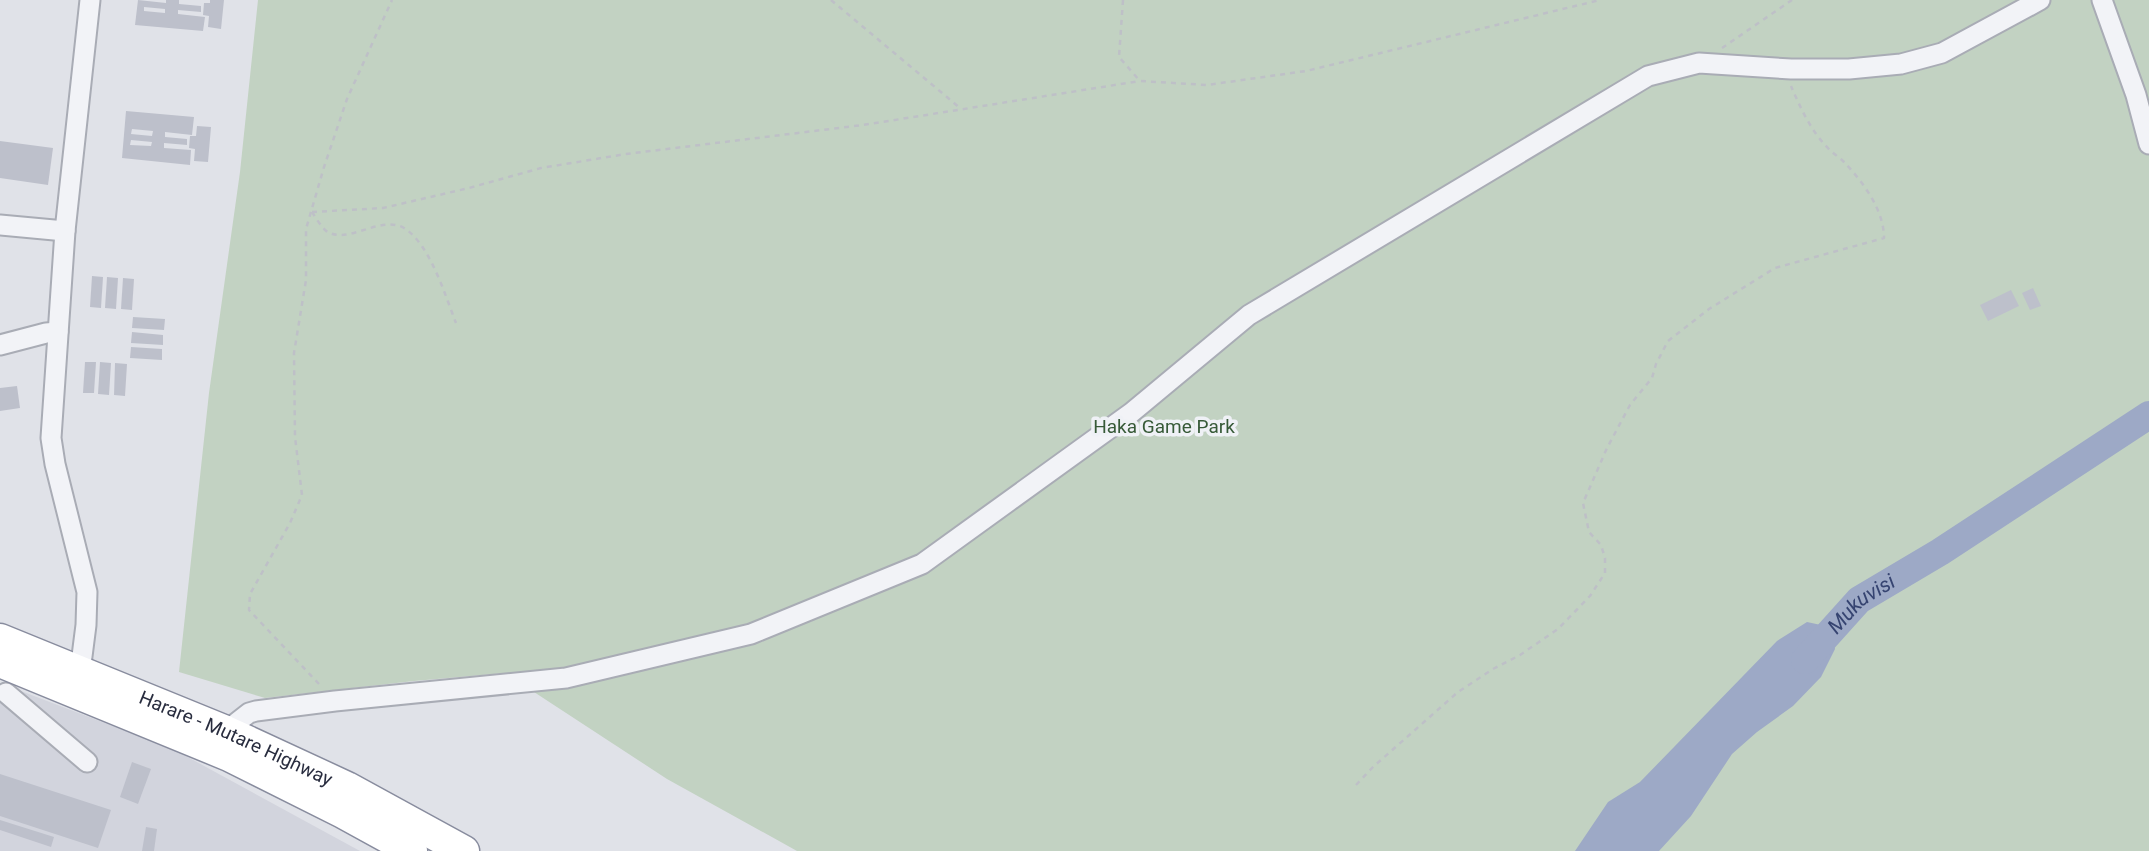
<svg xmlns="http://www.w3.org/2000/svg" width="2149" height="851" font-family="Roboto,sans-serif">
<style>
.built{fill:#d2d4dd}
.green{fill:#c2d2c2}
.water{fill:#9da9c6}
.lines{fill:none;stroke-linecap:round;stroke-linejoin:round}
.river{stroke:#9da9c6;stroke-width:28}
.building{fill:#bdc0cb;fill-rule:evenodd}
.minor-casing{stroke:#a9acb5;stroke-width:23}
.highway-casing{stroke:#888c9e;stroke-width:33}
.path{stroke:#bec0c7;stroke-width:2.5;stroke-dasharray:5 5;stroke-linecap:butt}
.minor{stroke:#f2f3f7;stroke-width:19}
.highway{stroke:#fff;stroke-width:30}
.labels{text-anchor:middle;stroke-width:7;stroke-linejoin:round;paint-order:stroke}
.park-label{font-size:19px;fill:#375a38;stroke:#eff1f6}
.street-label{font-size:19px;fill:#292d3f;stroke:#eff1f6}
.water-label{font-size:21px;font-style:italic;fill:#364471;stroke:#eff1f6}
</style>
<rect width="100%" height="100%" fill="#e0e2e8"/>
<!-- built -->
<path class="built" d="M0,683L173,749L360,851H0Z"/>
<!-- green -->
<path class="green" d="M258,0H2149V851H797L667,779L505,673L414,681L265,698L179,672L209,393L240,172Z"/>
<!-- water -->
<path class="water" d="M1807,622L1830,627L1835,649L1821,677L1793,706L1757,732L1732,754L1691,816L1659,851H1575L1608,802L1640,782L1777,641Z"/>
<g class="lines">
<!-- river -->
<path class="river" id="s1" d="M1805,660L1859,600L1940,552L2149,415"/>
</g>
<!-- building -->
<g class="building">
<path d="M138,0L166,3V0H179V4L201,6V12L178,10V14L205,17L203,31L135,25ZM144,7L165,9V13L144,11Z"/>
<path d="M210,0H224L221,29L208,27L209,16L203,15L204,3H210Z"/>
<path d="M126,111L194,117L192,135L165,132V137L187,139V145L164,143V148L191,150L190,165L122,158ZM132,129L153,131L152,136L131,134ZM131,140L152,142L151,146L130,145Z"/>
<path d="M197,126L211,127L208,162L194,161L195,149L189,148L190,136H196Z"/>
<path d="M0,141L53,148L48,185L0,178Z"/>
<path d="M92,276L103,277L101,308L90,307Z"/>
<path d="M107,277L118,278L116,309L105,308Z"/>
<path d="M123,278L134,279L132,310L121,309Z"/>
<path d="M2033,288L2041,306L2030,310L2022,293Z"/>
<path d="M2011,290L2019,306L1988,321L1980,305Z"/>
<path d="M133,317L165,319L164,330L132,328Z"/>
<path d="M132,332L163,335V345L131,343Z"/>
<path d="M131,347L162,349V360L130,358Z"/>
<path d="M85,362H96L94,393H83Z"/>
<path d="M100,362L111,363L109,395L98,394Z"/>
<path d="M115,363L127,364L125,396L114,395Z"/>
<path d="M17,386L20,408L0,411V388Z"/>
<path d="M132,762L151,769L138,804L120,797Z"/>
<path d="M0,774L111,810L98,848L0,816Z"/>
<path d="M0,820L54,837L51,847L0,830Z"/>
<path d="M146,827L157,829L154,851H142Z"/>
</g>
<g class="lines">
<!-- minor casing -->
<g class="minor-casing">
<g id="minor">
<path d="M2102,0L2136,95L2149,144"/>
<path d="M0,225L65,231"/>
<path d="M0,345L46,333L58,332"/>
<path d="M80,672L86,625L87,592L55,464L51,438L65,231L90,0"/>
<path d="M6,693L87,762"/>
<path d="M226,731L249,713L256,711L335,701L566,678L751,634L922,564L1131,413L1249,315L1648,76L1699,63L1791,69H1849L1901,64L1942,53L2040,0"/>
</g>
</g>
<!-- highway casing -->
<g class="highway-casing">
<g id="highway">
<path id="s2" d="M0,639L226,731L347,787L464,851"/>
<path d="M0,662L229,756L343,813L412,851"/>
</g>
</g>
<!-- path -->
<g class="path">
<path d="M831,0L960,108"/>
<path d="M1123,0L1119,57L1140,81L1207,85L1306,71L1600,0"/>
<path d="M1722,48L1792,0"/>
<path d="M312,212L383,208L469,188L541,168L626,154L863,125L1140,81"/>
<path d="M312,212C316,218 320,225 325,230C346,247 380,214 404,228C430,244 445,295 456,323"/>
<path d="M319,684L249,610L250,594L290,523L302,495L295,437L294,353L306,280V229L324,167L347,99L392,0"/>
<path d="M1356,785L1373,767L1458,692L1493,669L1520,655L1558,629L1590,596L1605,573V558L1601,545L1589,532L1583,503L1607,448L1630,405L1652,378L1656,364L1668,341L1709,309L1775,268L1884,238C1884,210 1863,182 1844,162C1839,157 1832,153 1827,147C1811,131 1800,107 1791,86"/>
</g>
<!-- minor -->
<use href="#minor" class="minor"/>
<!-- highway -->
<use href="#highway" class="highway"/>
</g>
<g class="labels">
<!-- park labels -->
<g class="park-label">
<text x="1164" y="433">Haka Game Park</text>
</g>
<!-- street labels -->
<g class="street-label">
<text dy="7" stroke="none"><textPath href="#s2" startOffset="256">Harare - Mutare Highway</textPath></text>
</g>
<!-- water labels -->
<g class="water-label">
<text dy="7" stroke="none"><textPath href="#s1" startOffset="80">Mukuvisi</textPath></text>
</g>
</g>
</svg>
